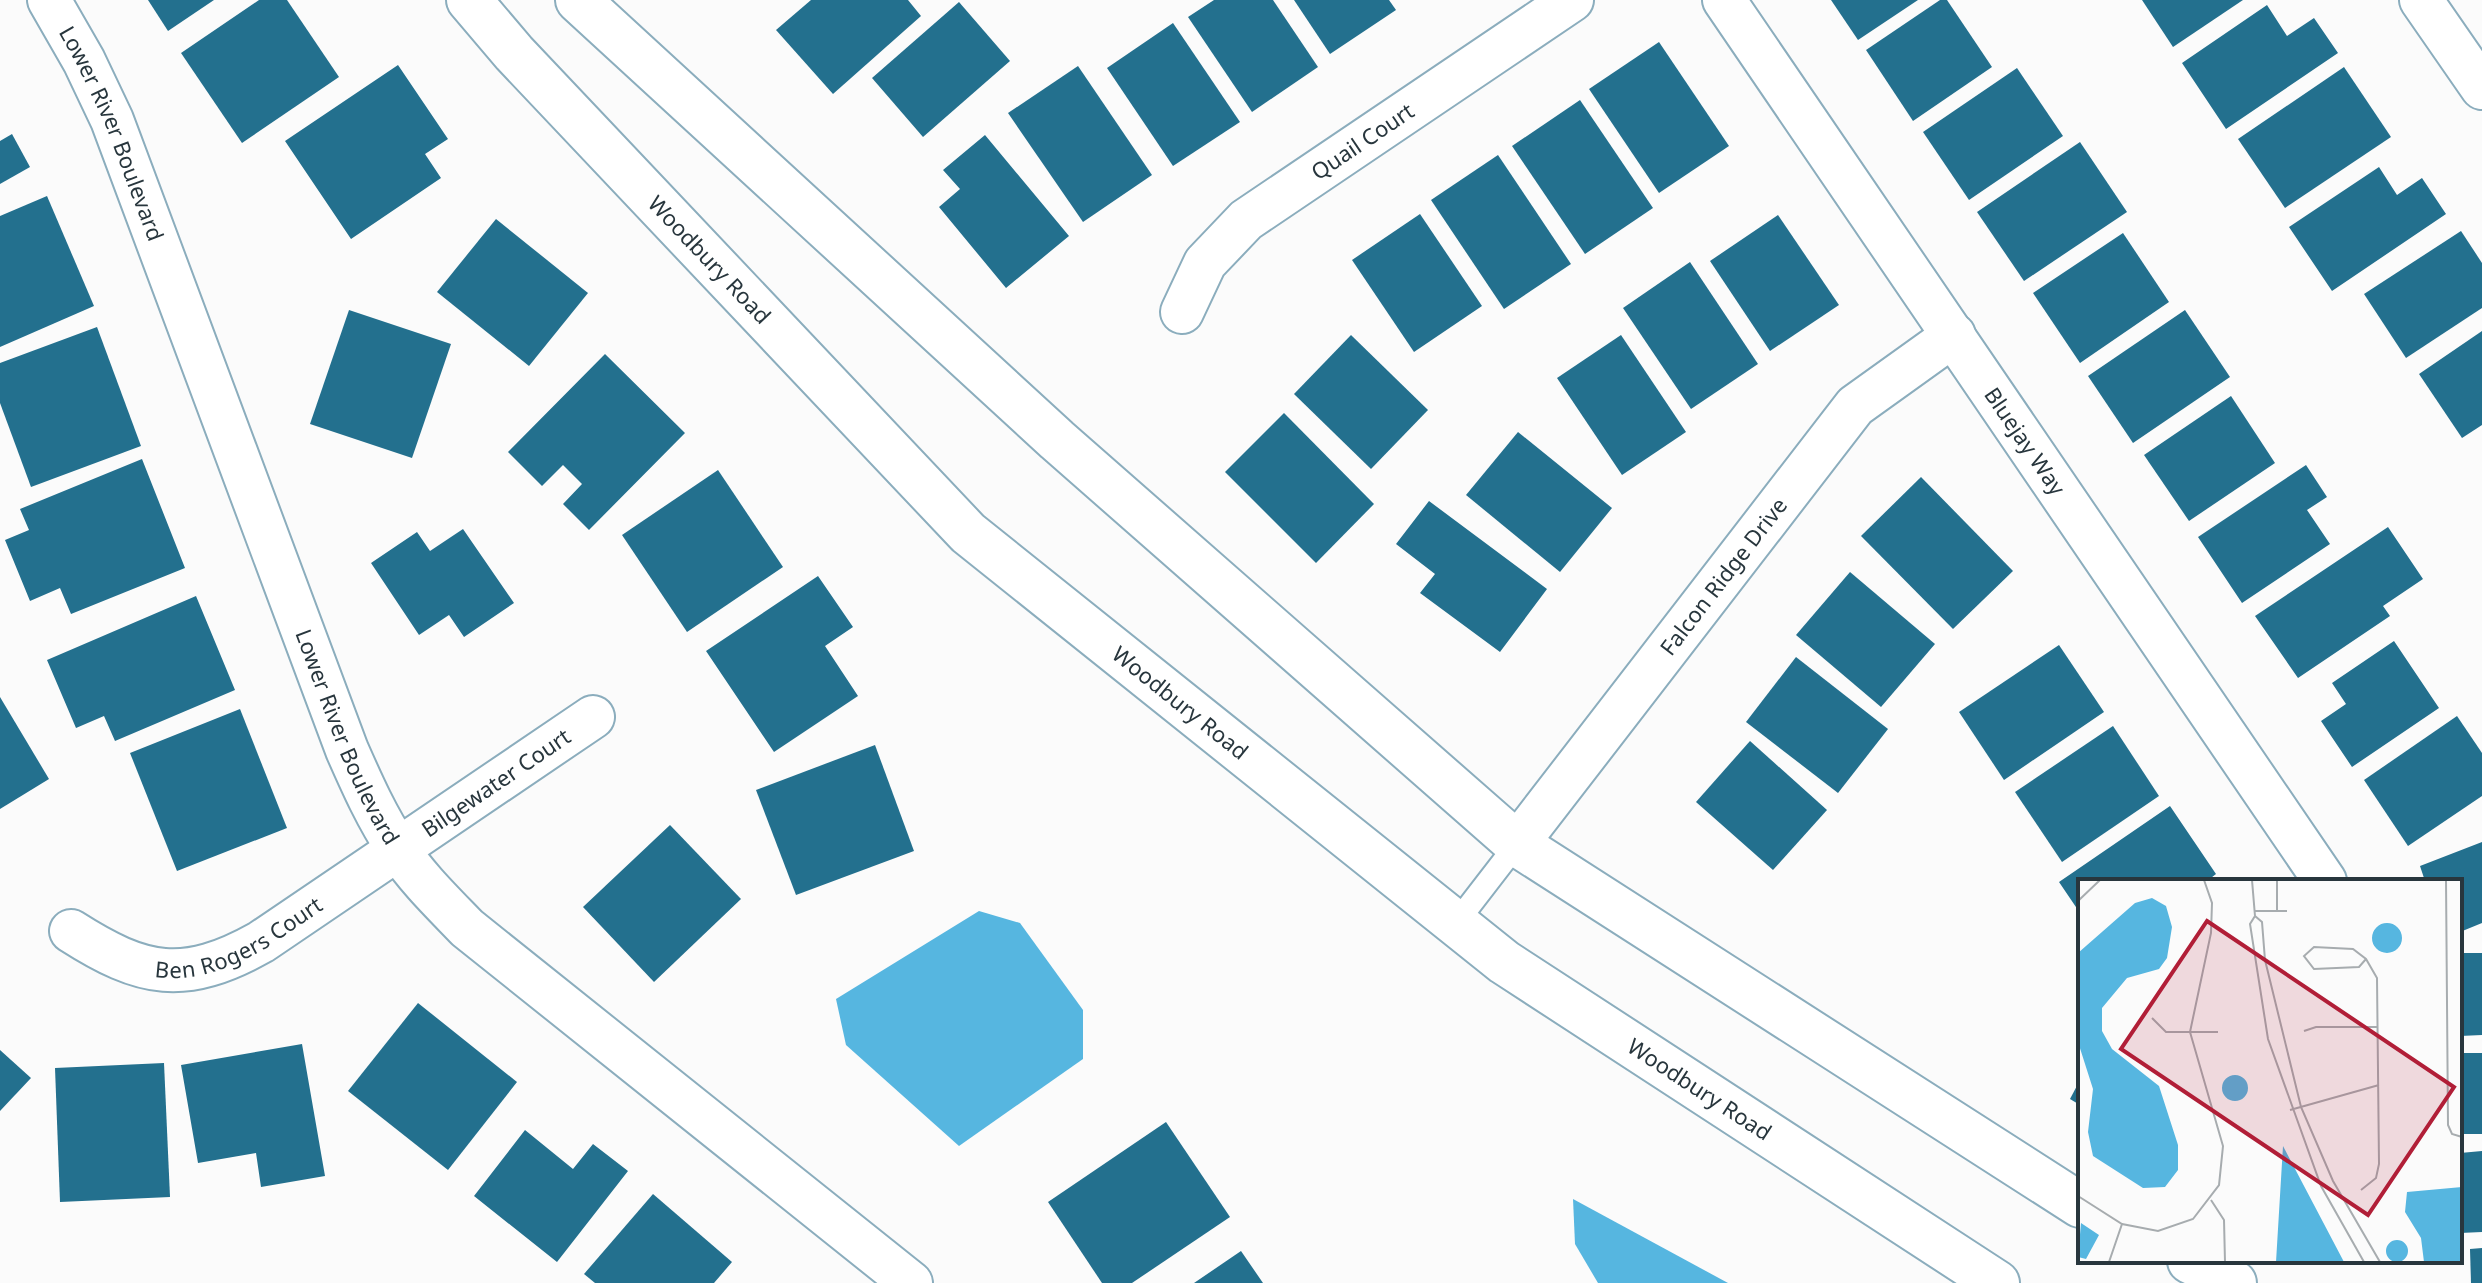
<svg xmlns="http://www.w3.org/2000/svg" width="2482" height="1283" font-family="'Noto Sans',sans-serif">
<style>
.water{fill:#56b6e0}
.building{fill:#23708e}
.lines{fill:none;stroke-linecap:round;stroke-linejoin:round}
.lane-casing{stroke:#8badbd;stroke-width:26}
.street-casing{stroke:#8badbd;stroke-width:46}
.secondary-casing{stroke:#8badbd;stroke-width:48}
.lane{stroke:#fff;stroke-width:22}
.street{stroke:#fff;stroke-width:42}
.secondary{stroke:#fff;stroke-width:44}
.labels{text-anchor:middle;stroke-width:8;stroke-linejoin:round;paint-order:stroke}
.street-label{font-size:22px;fill:#28363d;stroke:#fbfbfb}
.inset-road{fill:none;stroke:#a7acaf;stroke-width:2}
.view{fill:#b11e37;fill-opacity:0.15;stroke:#b11e37;stroke-width:4}
.inset-edge{fill:none;stroke:#28363d;stroke-width:4}
</style>
<rect width="100%" height="100%" fill="#fbfbfb"/>
<!-- water -->
<g class="water">
<path d="M979,911L1020,923L1083,1010V1059L959,1146L846,1045L836,999Z"/>
<path d="M1573,1199L1728,1283H1598L1575,1244Z"/>
</g>
<!-- building -->
<g class="building">
<path d="M148,0H214L168,31Z"/>
<path d="M259,0H287L339,77L242,143L181,53Z"/>
<path d="M811,0H908L921,16L833,94L776,30Z"/>
<path d="M1214,0H1273L1318,67L1252,112L1188,17Z"/>
<path d="M1294,0H1389L1396,10L1330,54Z"/>
<path d="M1831,0H1918L1858,40Z"/>
<path d="M1940,0H1947L1992,67L1913,121L1866,50Z"/>
<path d="M2142,0H2243L2173,47Z"/>
<path d="M959,2L1010,61L923,137L872,78Z"/>
<path d="M2267,5L2287,36L2314,18L2338,53L2226,129L2182,63Z"/>
<path d="M1173,23L1240,122L1173,166L1107,68Z"/>
<path d="M1659,42L1729,146L1659,193L1589,89Z"/>
<path d="M398,65L448,139L425,154L441,178L351,239L285,141Z"/>
<path d="M1078,66L1152,175L1083,222L1008,113Z"/>
<path d="M2344,67L2391,137L2285,208L2238,139Z"/>
<path d="M2017,68L2063,136L1969,200L1923,132Z"/>
<path d="M1580,100L1653,208L1585,254L1512,146Z"/>
<path d="M12,134L30,167L0,184V141Z"/>
<path d="M985,135L1069,236L1006,288L939,207L960,189L943,170Z"/>
<path d="M2080,142L2127,212L2024,281L1977,212Z"/>
<path d="M1498,155L1571,264L1504,309L1431,200Z"/>
<path d="M2379,167L2397,195L2422,178L2446,214L2332,291L2289,227Z"/>
<path d="M47,196L94,306L0,347V216Z"/>
<path d="M1420,214L1482,306L1414,352L1352,260Z"/>
<path d="M1778,215L1839,305L1770,351L1710,261Z"/>
<path d="M496,219L588,293L529,366L437,292Z"/>
<path d="M2461,231L2482,263V308L2406,358L2364,294Z"/>
<path d="M2123,233L2169,302L2080,363L2033,293Z"/>
<path d="M1690,262L1758,364L1691,409L1623,308Z"/>
<path d="M349,310L451,344L412,458L310,424Z"/>
<path d="M2185,310L2230,377L2133,443L2088,376Z"/>
<path d="M97,327L141,446L31,487L0,403V363Z"/>
<path d="M2482,331V425L2462,438L2419,374Z"/>
<path d="M1351,335L1428,410L1371,469L1294,394Z"/>
<path d="M1621,335L1686,432L1622,475L1557,378Z"/>
<path d="M605,354L685,433L589,530L563,504L582,484L563,465L542,486L508,452Z"/>
<path d="M2231,396L2275,463L2189,521L2144,455Z"/>
<path d="M1284,413L1374,504L1316,563L1225,472Z"/>
<path d="M1518,432L1612,508L1560,572L1466,495Z"/>
<path d="M142,459L185,568L71,614L60,588L30,601L5,540L29,530L20,509Z"/>
<path d="M2306,465L2327,497L2307,510L2330,544L2242,603L2198,537Z"/>
<path d="M718,470L783,567L687,632L622,535Z"/>
<path d="M1921,477L2013,571L1953,629L1861,536Z"/>
<path d="M1429,501L1547,589L1500,652L1420,593L1435,574L1396,544Z"/>
<path d="M2388,527L2423,579L2383,606L2390,616L2298,678L2255,616Z"/>
<path d="M463,529L514,603L464,637L449,615L419,635L371,563L417,532L430,551Z"/>
<path d="M1850,572L1935,644L1881,707L1796,635Z"/>
<path d="M818,576L853,627L825,646L858,696L774,752L706,651Z"/>
<path d="M196,596L235,690L115,741L104,716L76,728L47,660Z"/>
<path d="M2394,641L2439,708L2352,767L2321,721L2346,704L2332,683Z"/>
<path d="M2059,645L2104,712L2004,780L1959,712Z"/>
<path d="M1796,657L1888,729L1838,793L1746,722Z"/>
<path d="M0,697L49,779L0,809Z"/>
<path d="M240,709L287,828L177,871L130,753Z"/>
<path d="M2457,716L2482,753V796L2408,846L2364,780Z"/>
<path d="M2113,726L2159,796L2062,862L2015,792Z"/>
<path d="M1750,741L1827,810L1773,870L1696,802Z"/>
<path d="M875,745L914,851L796,895L756,790Z"/>
<path d="M2170,806L2216,874L2207,881H2080V913L2059,882Z"/>
<path d="M670,825L741,899L654,982L583,907Z"/>
<path d="M2482,842V923L2460,932V881H2425L2420,866Z"/>
<path d="M2460,953H2482V1035L2460,1036Z"/>
<path d="M418,1003L517,1082L448,1170L348,1091Z"/>
<path d="M302,1044L325,1176L261,1187L256,1153L198,1163L181,1065Z"/>
<path d="M0,1050L31,1078L0,1111Z"/>
<rect x="2460" y="1053" width="22" height="81"/>
<path d="M164,1063L170,1197L60,1202L55,1068Z"/>
<path d="M2080,1080V1105L2070,1099Z"/>
<path d="M1166,1122L1230,1217L1132,1283H1102L1048,1202Z"/>
<path d="M525,1130L573,1169L593,1144L628,1171L557,1262L474,1196Z"/>
<path d="M2482,1151V1232L2460,1233V1153Z"/>
<path d="M653,1194L732,1262L714,1283H595L584,1274Z"/>
<path d="M2482,1248V1283H2471L2470,1249Z"/>
<path d="M1241,1251L1263,1283H1194Z"/>
</g>
<g class="lines">
<!-- lane casing -->
<g class="lane-casing">
<path id="lane" d="M1456,923L1517,844"/>
</g>
<!-- street casing -->
<g class="street-casing">
<g id="street">
<path id="s1" d="M49,0L84,61L112,120L347,750C362,784 377,818 398,849C417,878 443,903 467,928L911,1283"/>
<path id="s2" d="M1724,0L2325,881"/>
<path d="M2421,0L2482,88"/>
<path id="s3" d="M1182,312L1205,263L1246,220L1572,0"/>
<path id="s4" d="M1517,844L1855,406L1954,335"/>
<path id="s5" d="M71,931C143,977 184,985 261,942L593,717"/>
</g>
</g>
<!-- secondary casing -->
<g class="secondary-casing">
<g id="secondary">
<path id="s6" d="M469,0L514,53L968,533L1504,962L1997,1283"/>
<path d="M578,0L1057,440L1517,844L2080,1205"/>
<path d="M2190,1261L2234,1283"/>
</g>
</g>
<!-- lane -->
<use href="#lane" class="lane"/>
<!-- street -->
<use href="#street" class="street"/>
<!-- secondary -->
<use href="#secondary" class="secondary"/>
</g>
<g class="labels">
<!-- street labels -->
<g class="street-label">
<text dy="8" stroke="none"><textPath href="#s1" startOffset="148">Lower River Boulevard</textPath></text>
<text dy="8" stroke="none"><textPath href="#s3" startOffset="254">Quail Court</textPath></text>
<text dy="8" stroke="none"><textPath href="#s6" startOffset="354">Woodbury Road</textPath></text>
<text dy="8" stroke="none"><textPath href="#s2" startOffset="534">Bluejay Way</textPath></text>
<text dy="8" stroke="none"><textPath href="#s4" startOffset="338">Falcon Ridge Drive</textPath></text>
<text dy="8" stroke="none"><textPath href="#s6" startOffset="1002">Woodbury Road</textPath></text>
<text dy="8" stroke="none"><textPath href="#s1" startOffset="796">Lower River Boulevard</textPath></text>
<text dy="8" stroke="none"><textPath href="#s5" startOffset="488">Bilgewater Court</textPath></text>
<text dy="8" stroke="none"><textPath href="#s5" startOffset="184">Ben Rogers Court</textPath></text>
<text dy="8" stroke="none"><textPath href="#s6" startOffset="1650">Woodbury Road</textPath></text>
</g>
</g>
<!-- overview -->
<g transform="translate(2078 879)">
<rect width="384" height="384" fill="#fbfbfb"/>
<path d="M74,19L88,27L94,48L89,79L81,90L49,99L24,129V152L34,170L81,207L100,266V291L87,308L65,309L15,277L10,253L15,210L0,163V74L57,24ZM294 59a15 15 0 1 1 30 0a15 15 0 1 1-30 0ZM144 209a13 13 0 1 1 26 0a13 13 0 1 1-26 0ZM205,267L266,383H198ZM384,308V383H346L343,359L327,333L329,313ZM3,344L21,356L8,380L0,378ZM308 372a11 11 0 1 1 22 0a11 11 0 1 1-22 0Z" fill="#56b6e0"/>
<path class="inset-road" d="M174,1L177,37L172,45L190,160L243,307L286,383M199,1V32M368,1L370,246L374,255L384,258M0,22L22,1M177,32H209M177,37L184,43L187,81L223,228L255,302L302,383M74,139L88,153H140M226,152L238,148H300M212,231L301,206M283,311L298,299L301,285L299,99L288,80L275,70L236,68L226,77L236,90L281,88L288,80M0,317L44,345L80,352L115,340L141,306L145,267L112,153L133,54L134,24L126,1M133,321L146,341L147,383M31,383L44,345"/>
<path class="view" d="M129,42L376,208L290,336L43,170Z"/>
<rect width="384" height="384" class="inset-edge"/>
</g>
</svg>
